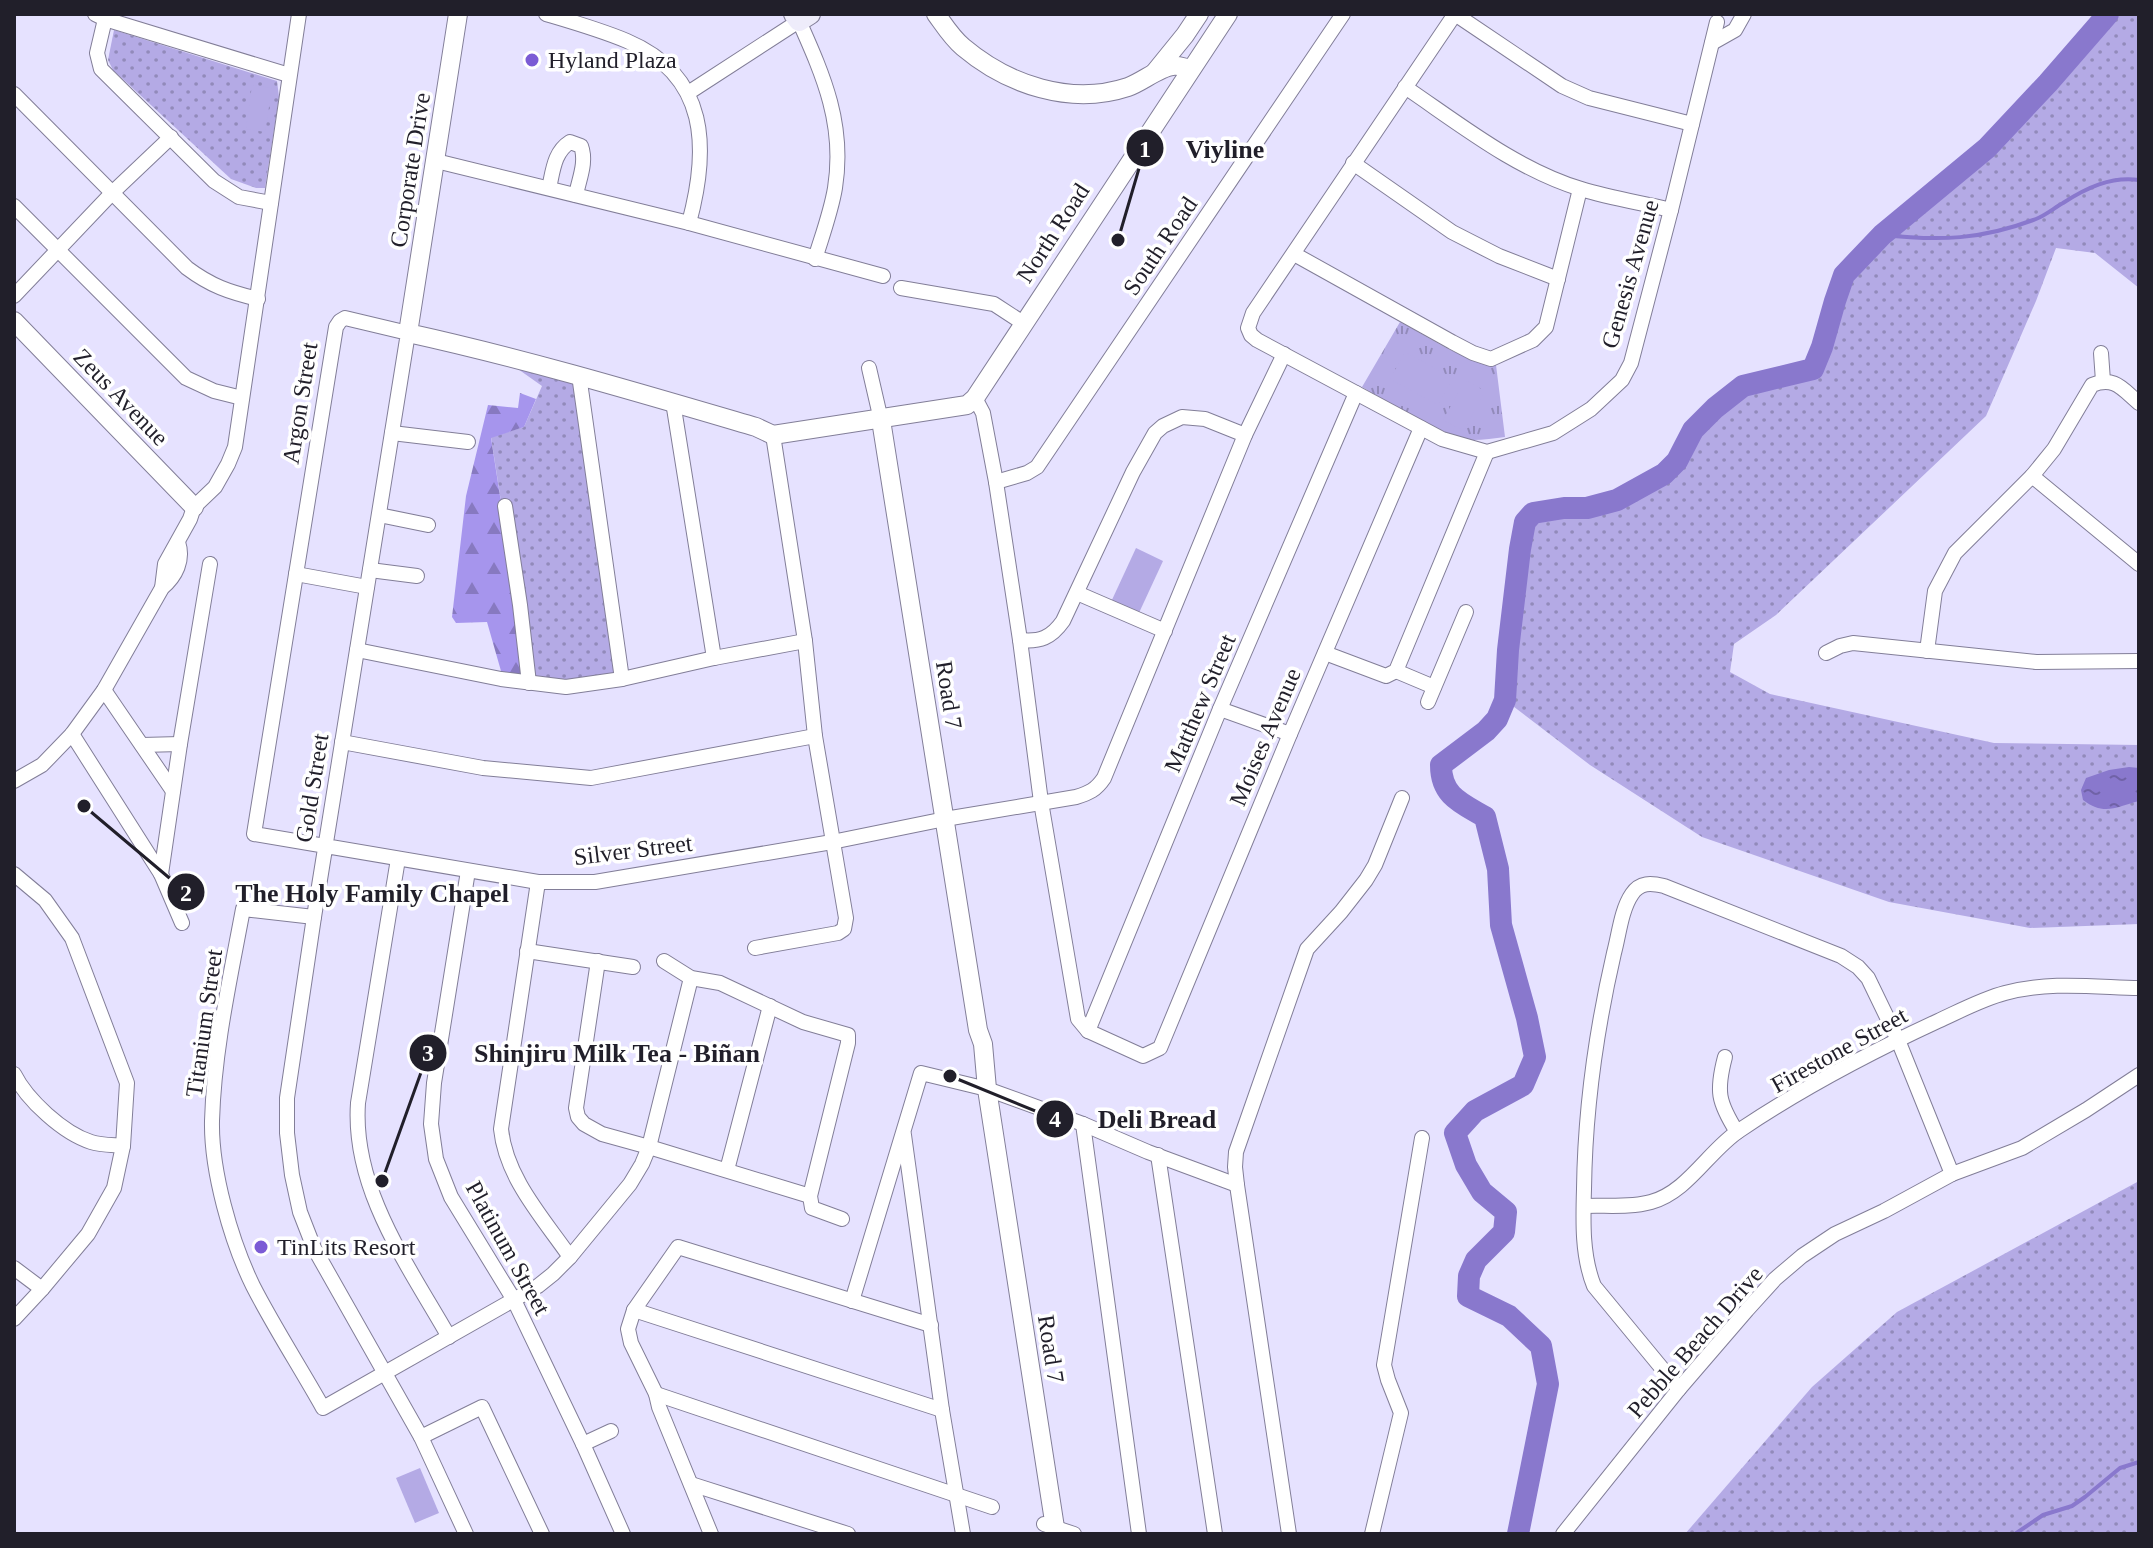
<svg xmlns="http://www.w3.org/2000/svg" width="2153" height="1548" font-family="Georgia,serif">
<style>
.grass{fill:url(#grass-dots)}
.forest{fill:url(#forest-firs)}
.park{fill:url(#park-tufts)}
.pitch{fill:#b4aae5}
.water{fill:url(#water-ripples)}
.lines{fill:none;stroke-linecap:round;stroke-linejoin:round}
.stream{stroke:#8978cd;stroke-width:4}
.river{stroke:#8978cd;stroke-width:22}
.minor-casing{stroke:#827e98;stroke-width:16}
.tertiary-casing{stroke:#827e98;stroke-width:20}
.secondary-casing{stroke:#827e98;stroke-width:22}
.minor{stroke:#fff;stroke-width:14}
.tertiary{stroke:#fff;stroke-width:18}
.secondary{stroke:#eeecfa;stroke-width:20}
.poi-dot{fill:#7b5bd5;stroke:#fff;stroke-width:3}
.labels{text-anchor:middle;stroke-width:7;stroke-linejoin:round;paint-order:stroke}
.poi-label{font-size:24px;fill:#211f2a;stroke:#fff;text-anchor:start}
.street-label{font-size:24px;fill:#211f2a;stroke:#fff}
.leader{fill:none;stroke:#211f2a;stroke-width:3}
.callout-dot{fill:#211f2a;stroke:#fff;stroke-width:3}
.mark-label{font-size:24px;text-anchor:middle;font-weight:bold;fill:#fff}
.callout-label{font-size:26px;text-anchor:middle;font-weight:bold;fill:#211f2a;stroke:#fff;stroke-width:7;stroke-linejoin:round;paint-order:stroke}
</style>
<defs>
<pattern id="grass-dots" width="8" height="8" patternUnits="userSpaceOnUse" patternTransform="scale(2)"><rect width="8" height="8" fill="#b4aae5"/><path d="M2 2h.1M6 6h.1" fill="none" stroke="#928aba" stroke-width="1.8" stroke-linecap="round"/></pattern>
<pattern id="forest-firs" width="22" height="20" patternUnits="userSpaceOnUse" patternTransform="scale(2)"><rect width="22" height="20" fill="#a695ed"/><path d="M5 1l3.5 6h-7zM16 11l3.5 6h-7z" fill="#8779c0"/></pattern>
<pattern id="park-tufts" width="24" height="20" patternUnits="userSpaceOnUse" patternTransform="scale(2)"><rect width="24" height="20" fill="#b4aae5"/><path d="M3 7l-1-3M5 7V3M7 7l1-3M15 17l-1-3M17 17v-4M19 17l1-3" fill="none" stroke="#928aba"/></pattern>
<pattern id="water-ripples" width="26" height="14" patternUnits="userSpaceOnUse" patternTransform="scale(2)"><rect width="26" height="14" fill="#8978cd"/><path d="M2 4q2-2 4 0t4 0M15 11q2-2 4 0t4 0" fill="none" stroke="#7062a7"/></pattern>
</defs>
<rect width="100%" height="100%" fill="#e6e2ff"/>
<!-- grass -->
<g class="grass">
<path d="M2108,14H2139V288L2095,253L2056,248L2036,301L1986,416L1776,615L1734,644L1730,672L1770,694L1994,743L2139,745V924L2030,928L1889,902L1702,837L1590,765L1505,700L1508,650L1520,549L1525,522L1533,513L1564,508H1587L1617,500L1664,474L1677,461L1693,430L1715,408L1743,386L1813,369L1822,347L1835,301L1844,275L1882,235L1987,147L2048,83Z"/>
<path d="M114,30L277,81L279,97L265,188H256L231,179L113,70L108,60Z"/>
<path d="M498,355L576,376L621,679L529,682L491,437L524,427L542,386Z"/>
<path d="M2139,1181V1534H1685L1812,1387L1897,1312Z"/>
</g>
<!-- forest -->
<path class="forest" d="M520,393L536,399L524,427L491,438L529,682L503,678L487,622L456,623L452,617L466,496L488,405L518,408Z"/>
<!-- park -->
<path class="park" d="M1400,322C1425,335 1470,365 1496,365L1505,437C1495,438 1483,440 1473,440C1445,438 1388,402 1362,387Z"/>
<!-- pitch -->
<g class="pitch">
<path d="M252,85L272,88L265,132L246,129Z"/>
<path d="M1405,352L1453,378L1438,405L1390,379Z"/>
<path d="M1465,380L1485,391L1464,431L1443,420Z"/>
<path d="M1136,548L1163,561L1138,615L1111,602Z"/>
<path d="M420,1468L439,1513L415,1523L396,1478Z"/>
</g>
<!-- water -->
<path class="water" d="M2129,767L2139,768V801C2116,807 2104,816 2083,800L2081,790L2086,778L2109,770Z"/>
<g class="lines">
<!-- stream -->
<g class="stream">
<path d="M1882,235C1940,241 1981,240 2036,219C2046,215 2054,208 2063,203C2086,188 2111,176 2139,180"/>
<path d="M2015,1534L2043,1515L2072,1506L2085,1497L2120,1468L2139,1462"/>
</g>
<!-- river -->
<path class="river" d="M1518,1534L1548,1384L1541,1346L1509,1316L1468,1296L1469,1276L1476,1260L1504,1232L1506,1212L1482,1192L1466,1165L1455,1133L1475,1111L1523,1085L1535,1057L1527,1018L1501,925L1498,869L1485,817C1461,803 1441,796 1441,765L1486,731L1497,719L1505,700L1508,650L1520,549L1525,522L1533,513L1564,508H1587L1617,500L1664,474L1677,461L1693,430L1715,408L1743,386L1813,369L1822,347L1835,301L1844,275L1882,235L1987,148L2048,83L2108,14"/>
<!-- minor casing -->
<g class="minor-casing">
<g id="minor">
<path d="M95,14L105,19L289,75"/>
<path d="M546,14C573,22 601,30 627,41C709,76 709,149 689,223"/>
<path d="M1455,14L1253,313L1248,328L1251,335L1257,340L1442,439L1487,452L1553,433L1591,409L1622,380L1631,363L1671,210L1717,22"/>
<path d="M1455,14L1562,86L1589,98L1692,124"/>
<path d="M105,19L97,53L101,69L214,181L239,197L271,203"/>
<path d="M1712,43L1735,30L1744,14"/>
<path d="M1405,87C1461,125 1516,169 1581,189C1610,198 1642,203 1671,210"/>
<path d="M688,93L799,21C824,77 845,125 835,188C831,212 822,236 815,259"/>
<path d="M14,94L187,268C211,286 229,292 258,299"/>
<path d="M436,161L689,223L883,276"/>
<path d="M1353,163L1452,232L1499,256L1558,279"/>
<path d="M549,188C553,171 554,152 570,142L581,146C587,162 579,179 576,195"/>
<path d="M14,206L186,378L214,391L242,398"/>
<path d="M1294,254L1452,342L1473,353L1491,359L1533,340L1546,327L1580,189"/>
<path d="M901,288L994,304L1023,323"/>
<path d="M14,296L112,193L171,137"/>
<path d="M2101,353L2103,381"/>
<path d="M869,368L881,420"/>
<path d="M579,375L622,679"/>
<path d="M975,398L983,413L996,482L1020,640L1041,802L1078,1019L1088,1031L1143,1056L1160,1048L1290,734L1421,428"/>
<path d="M673,402L714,658"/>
<path d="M392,433L468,442"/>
<path d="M2032,476L2139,564"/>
<path d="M996,482L1027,473L1037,467L1343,14"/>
<path d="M505,506L520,605L529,683"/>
<path d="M379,515L428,525"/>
<path d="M370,570L417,576"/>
<path d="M296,574L367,587"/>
<path d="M162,588L165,564L190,519L194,507L215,487L228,464L235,447L299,14"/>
<path d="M1077,593L1165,631"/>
<path d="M1020,640C1040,642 1051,638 1063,621L1133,472L1155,433L1163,426L1182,417L1205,419L1245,435"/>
<path d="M357,650L501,679L566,687L622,679L714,658L805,641"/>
<path d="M1927,651L1935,591L1955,553L2032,476L2054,449L2092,385C2115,376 2122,389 2139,403"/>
<path d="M1325,653L1386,676L1396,671L1487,452"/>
<path d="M1826,653L1840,646L1853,643L2036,662L2139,661"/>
<path d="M1396,671L1434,687"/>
<path d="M104,690L173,791"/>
<path d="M1428,702L1466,612"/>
<path d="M1220,709L1290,734"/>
<path d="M72,734L161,874"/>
<path d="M342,742L483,768L591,778L815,736"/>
<path d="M142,745L180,744"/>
<path d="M14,781L42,765L72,734L104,690L162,588C176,576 184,560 178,542"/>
<path d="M398,859L358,1103C352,1189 408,1265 449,1337"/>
<path d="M468,871L434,1083L431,1124L436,1159L451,1197L514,1300L583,1444L623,1534"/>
<path d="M14,874L45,900L72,938L127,1083L123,1146L114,1188L88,1234L42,1289L14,1319"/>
<path d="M538,882L501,1129C506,1178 543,1218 570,1257"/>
<path d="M314,917L243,909C230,979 214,1050 212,1121C211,1171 231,1241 253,1286C274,1327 300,1367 323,1408L538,1286L553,1274L570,1257L630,1184L642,1164L649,1147L691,978"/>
<path d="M182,923L161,874L180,744L210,564"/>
<path d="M755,948L838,933L844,929L846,918L815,736L805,641L773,435"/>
<path d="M527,951L633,967"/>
<path d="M598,961L576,1108L578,1117L584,1124L602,1134L649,1147L810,1196"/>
<path d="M664,961L691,978L720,983L803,1022L848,1035V1043L810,1196L812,1208L842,1219"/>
<path d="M1088,1031L1220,709L1356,393"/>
<path d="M1725,1057C1716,1091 1718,1102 1737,1132"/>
<path d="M14,1074C27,1100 63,1133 91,1142C101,1145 113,1145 123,1146"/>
<path d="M1083,1124L1139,1534"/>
<path d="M904,1135L942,1410L963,1534"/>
<path d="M1158,1155L1215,1534"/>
<path d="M727,1170L770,1006"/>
<path d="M1584,1206C1605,1205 1630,1208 1651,1202C1688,1192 1709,1150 1740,1130C1801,1089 1871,1052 1938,1021C1960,1011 1982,999 2005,993C2048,981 2095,987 2139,988"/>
<path d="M14,1268L42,1289"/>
<path d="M852,1301L921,1073L987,1089L1083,1124L1148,1152L1237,1185"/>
<path d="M634,1310L942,1410"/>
<path d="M1679,1389L1594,1286C1582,1256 1583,1222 1584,1189C1585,1110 1596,1031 1614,953C1619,935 1621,910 1632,894C1640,882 1651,883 1664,886L1841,956L1858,967L1868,978L1898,1040L1952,1174"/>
<path d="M656,1394L992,1507"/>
<path d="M421,1437L482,1407L542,1534"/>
<path d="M583,1444L611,1431"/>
<path d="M691,1484L848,1534"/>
<path d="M1044,1524L1074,1534"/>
<path d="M466,1534L421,1437L314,1248L300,1212L292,1175L287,1133V1098L314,917L408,333L345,318L340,321L336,327L254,834L538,882H595L832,842L945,819L1076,797C1089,793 1096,790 1104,778L1245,435L1284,354"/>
<path d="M711,1534L659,1407L656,1394L631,1343L628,1329L634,1310L678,1247L931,1325"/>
<path d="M1289,1534L1237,1185L1235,1167L1236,1152L1307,949L1341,912L1366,880L1375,865L1402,798"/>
<path d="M1372,1534L1401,1413L1388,1380L1384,1365L1422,1138"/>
<path d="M1563,1534L1679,1389L1747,1310L1775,1279L1802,1256L1835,1234L1884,1211L1952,1174L2022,1148L2086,1110L2139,1075"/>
</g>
</g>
<!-- tertiary casing -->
<g class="tertiary-casing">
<g id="tertiary">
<path d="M458,14L408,333C526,359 640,393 756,427L773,435L967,405L975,398L1228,14"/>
<path d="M936,14C944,25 952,38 963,47C1008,85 1071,106 1128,87C1142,82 1160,67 1173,66C1178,65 1185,68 1191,69"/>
<path d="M1155,72L1185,35L1199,14"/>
<path d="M14,321L194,507"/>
<path d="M881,420L978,1030L983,1044L987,1089L1056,1534"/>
</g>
</g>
<!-- secondary casing -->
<g class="secondary-casing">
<path id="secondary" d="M794,14L799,21L810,14"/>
</g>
<!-- minor -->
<use href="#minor" class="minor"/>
<!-- tertiary -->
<use href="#tertiary" class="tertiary"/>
<!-- secondary -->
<use href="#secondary" class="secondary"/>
</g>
<!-- markers -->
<g class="poi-dot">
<circle cx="532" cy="60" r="8"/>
<circle cx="261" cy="1247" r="8"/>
</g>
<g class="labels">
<!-- poi labels -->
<g class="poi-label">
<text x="548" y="68">Hyland Plaza</text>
<text x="277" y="1255">TinLits Resort</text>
</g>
<!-- street labels -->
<g class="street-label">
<text transform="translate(410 170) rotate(-81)" y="8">Corporate Drive</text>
<text transform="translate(1053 233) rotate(-57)" y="8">North Road</text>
<text transform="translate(1160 246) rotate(-56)" y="8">South Road</text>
<text transform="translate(1630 274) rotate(-74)" y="8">Genesis Avenue</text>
<text transform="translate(121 397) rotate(46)" y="8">Zeus Avenue</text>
<text transform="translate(300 403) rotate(-81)" y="8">Argon Street</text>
<text transform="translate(949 695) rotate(81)" y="8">Road 7</text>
<text transform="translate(1200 703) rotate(-67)" y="8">Matthew Street</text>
<text transform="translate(1265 737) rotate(-67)" y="8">Moises Avenue</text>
<text transform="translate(312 788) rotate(-81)" y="8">Gold Street</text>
<text transform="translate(633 850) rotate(-7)" y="8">Silver Street</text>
<text transform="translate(204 1023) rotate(-82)" y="8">Titanium Street</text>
<text transform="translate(1839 1050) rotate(-29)" y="8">Firestone Street</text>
<text transform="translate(508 1248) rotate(61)" y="8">Platinum Street</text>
<text transform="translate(1695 1342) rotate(-49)" y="8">Pebble Beach Drive</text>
<text transform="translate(1051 1349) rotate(81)" y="8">Road 7</text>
</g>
</g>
<!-- callouts -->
<path class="leader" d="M1118 240L1145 148M84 806L186 892M382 1181L428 1053M950 1076L1055 1119"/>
<g class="callout-dot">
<circle cx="1118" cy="240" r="8"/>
<circle cx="84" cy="806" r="8"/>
<circle cx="382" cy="1181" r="8"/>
<circle cx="950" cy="1076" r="8"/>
<circle cx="1145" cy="148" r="20"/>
<circle cx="186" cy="892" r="20"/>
<circle cx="428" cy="1053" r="20"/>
<circle cx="1055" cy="1119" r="20"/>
</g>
<g class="mark-label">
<text x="1145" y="157">1</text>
<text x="186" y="901">2</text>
<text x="428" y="1061">3</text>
<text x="1055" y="1127">4</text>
</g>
<g class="callout-label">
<text x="1225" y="158">Viyline</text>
<text x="372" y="902">The Holy Family Chapel</text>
<text x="617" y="1062">Shinjiru Milk Tea - Biñan</text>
<text x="1157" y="1128">Deli Bread</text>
</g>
<!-- border -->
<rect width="2153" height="1548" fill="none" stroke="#211f2a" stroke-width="32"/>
</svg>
